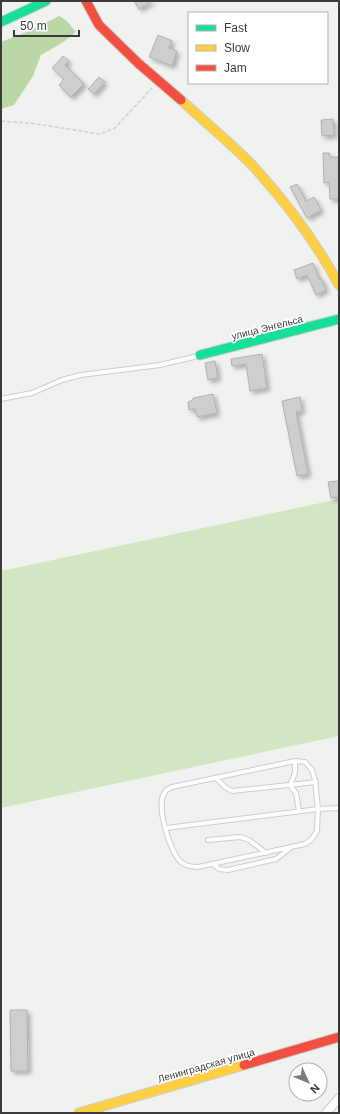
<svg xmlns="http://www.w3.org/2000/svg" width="340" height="1114" font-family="Arial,sans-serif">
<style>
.green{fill:#d2e6c4}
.forest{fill:#bbd7a6}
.building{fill:#cecfcd;stroke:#b1b2b0;filter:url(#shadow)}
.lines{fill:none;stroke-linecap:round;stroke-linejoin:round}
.lane-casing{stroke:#cccecc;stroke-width:6}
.street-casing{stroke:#cccecc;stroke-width:10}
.fast-casing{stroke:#cccecc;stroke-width:11}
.slow-casing{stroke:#cccecc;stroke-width:11}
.jam-casing{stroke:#cccecc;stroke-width:11}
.path{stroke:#d0d1d0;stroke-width:1.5;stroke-dasharray:4 2;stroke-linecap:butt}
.lane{stroke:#fdfdfd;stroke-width:4}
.street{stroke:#fdfdfd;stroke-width:8}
.fast{stroke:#16e098;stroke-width:9}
.slow{stroke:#ffcf43;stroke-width:9}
.jam{stroke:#f24e42;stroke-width:9}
.labels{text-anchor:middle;stroke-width:3.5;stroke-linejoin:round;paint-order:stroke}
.street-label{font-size:10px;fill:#3b3c3a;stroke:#fff}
</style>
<defs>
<filter id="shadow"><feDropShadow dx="3" dy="3" stdDeviation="2" flood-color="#0004"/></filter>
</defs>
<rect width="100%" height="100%" fill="#f0f2ef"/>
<!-- green -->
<path class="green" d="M339,499V736L1,808V571Z"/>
<!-- forest -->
<path class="forest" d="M59,16L67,21L76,32L62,43L41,55L33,76L14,105L1,109V42L32,30Z"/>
<!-- building -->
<g class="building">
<path d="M134,1H153L139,9Z"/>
<path d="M158,35L172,41L169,48L177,51L172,66L149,57Z"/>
<path d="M63,56L69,61L65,65L84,84L71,97L59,85L64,79L52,68Z"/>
<path d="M99,77L105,82L94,94L88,89Z"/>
<path d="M333,119L334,135L322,136L321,120Z"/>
<path d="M323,153H329L330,157H339V199H330L329,182L324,183Z"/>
<path d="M297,184L306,201L314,197L321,210L307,218L290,187Z"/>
<path d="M313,263L319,279L321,278L326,290L316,295L307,275L297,279L294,270Z"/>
<path d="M262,354L267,388L250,391L246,364L232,366L231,359Z"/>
<path d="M215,361L218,378L208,380L205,363Z"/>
<path d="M213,394L217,413L197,417L195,409L189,410L188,402L193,400V398Z"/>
<path d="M300,397L302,411L296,412L308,474L297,476L282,401Z"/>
<path d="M339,481V497L331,498L328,482Z"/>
<path d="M10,1010H27L28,1071H11Z"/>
</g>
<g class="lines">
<!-- lane casing -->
<g class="lane-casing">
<g id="lane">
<path d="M1,399L32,393L62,380L81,375L160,365L198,356"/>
<path d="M295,761L305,762L312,770L315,780L318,809L317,831L312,839L305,844L291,847L198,867C191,867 186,866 181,862C170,853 155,804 165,792C166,790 170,788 172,787Z"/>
<path d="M295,761V773L290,785L296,793L299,811"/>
<path d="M216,778L225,787L232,791L316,782"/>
<path d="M166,828L318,809L339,808"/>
<path d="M208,840L240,837L249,840L266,853"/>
<path d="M213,864L219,869L228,870L276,859L289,849"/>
</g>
</g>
<!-- street casing -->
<g class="street-casing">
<path id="street" d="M326,1113L339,1098"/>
</g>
<!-- fast casing -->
<g class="fast-casing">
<g id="fast">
<path d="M1,22L46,1"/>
<path d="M200,355L339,319"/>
</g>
</g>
<!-- slow casing -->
<g class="slow-casing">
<g id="slow">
<path d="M181,100C205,122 231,143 253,166C286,202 316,242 339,285"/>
<path d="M79,1113L244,1065"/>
</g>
</g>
<!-- jam casing -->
<g class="jam-casing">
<g id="jam">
<path d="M86,1L99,25L138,63L181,100"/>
<path d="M244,1065L339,1037"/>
</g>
</g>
<!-- path -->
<path class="path" d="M1,121L30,123L100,134L115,128L152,88"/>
<!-- lane -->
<use href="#lane" class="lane"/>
<!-- street -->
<use href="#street" class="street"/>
<!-- fast -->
<use href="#fast" class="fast"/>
<!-- slow -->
<use href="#slow" class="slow"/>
<!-- jam -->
<use href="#jam" class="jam"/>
</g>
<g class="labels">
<!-- street labels -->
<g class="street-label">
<text transform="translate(267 327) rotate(-14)" y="4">улица Энгельса</text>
<text transform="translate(206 1065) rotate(-16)" y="4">Ленинградская улица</text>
</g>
</g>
<!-- border -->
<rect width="340" height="1114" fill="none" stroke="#3b3c3a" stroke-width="4"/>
<!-- legend -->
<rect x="188" y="12" width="140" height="72" fill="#ffffff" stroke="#b1b1b0"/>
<rect x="196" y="25" width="20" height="6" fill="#16e098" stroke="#b1b1b0"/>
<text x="224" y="32" font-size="12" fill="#3b3c3a">Fast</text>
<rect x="196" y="45" width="20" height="6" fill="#ffcf43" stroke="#b1b1b0"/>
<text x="224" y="52" font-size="12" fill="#3b3c3a">Slow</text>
<rect x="196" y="65" width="20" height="6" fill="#f24e42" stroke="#b1b1b0"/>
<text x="224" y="72" font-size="12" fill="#3b3c3a">Jam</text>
<!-- north arrow -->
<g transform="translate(308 1082) rotate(134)"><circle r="19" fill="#ffffff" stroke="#b1b1b0"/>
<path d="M0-3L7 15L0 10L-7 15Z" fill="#7a7c79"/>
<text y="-6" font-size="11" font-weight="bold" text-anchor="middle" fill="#3b3c3a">N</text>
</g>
<!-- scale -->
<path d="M14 30v6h65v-6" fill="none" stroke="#3b3c3a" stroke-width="2"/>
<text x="20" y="30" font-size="12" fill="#3b3c3a" stroke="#ffffff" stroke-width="3" paint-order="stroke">50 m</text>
</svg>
